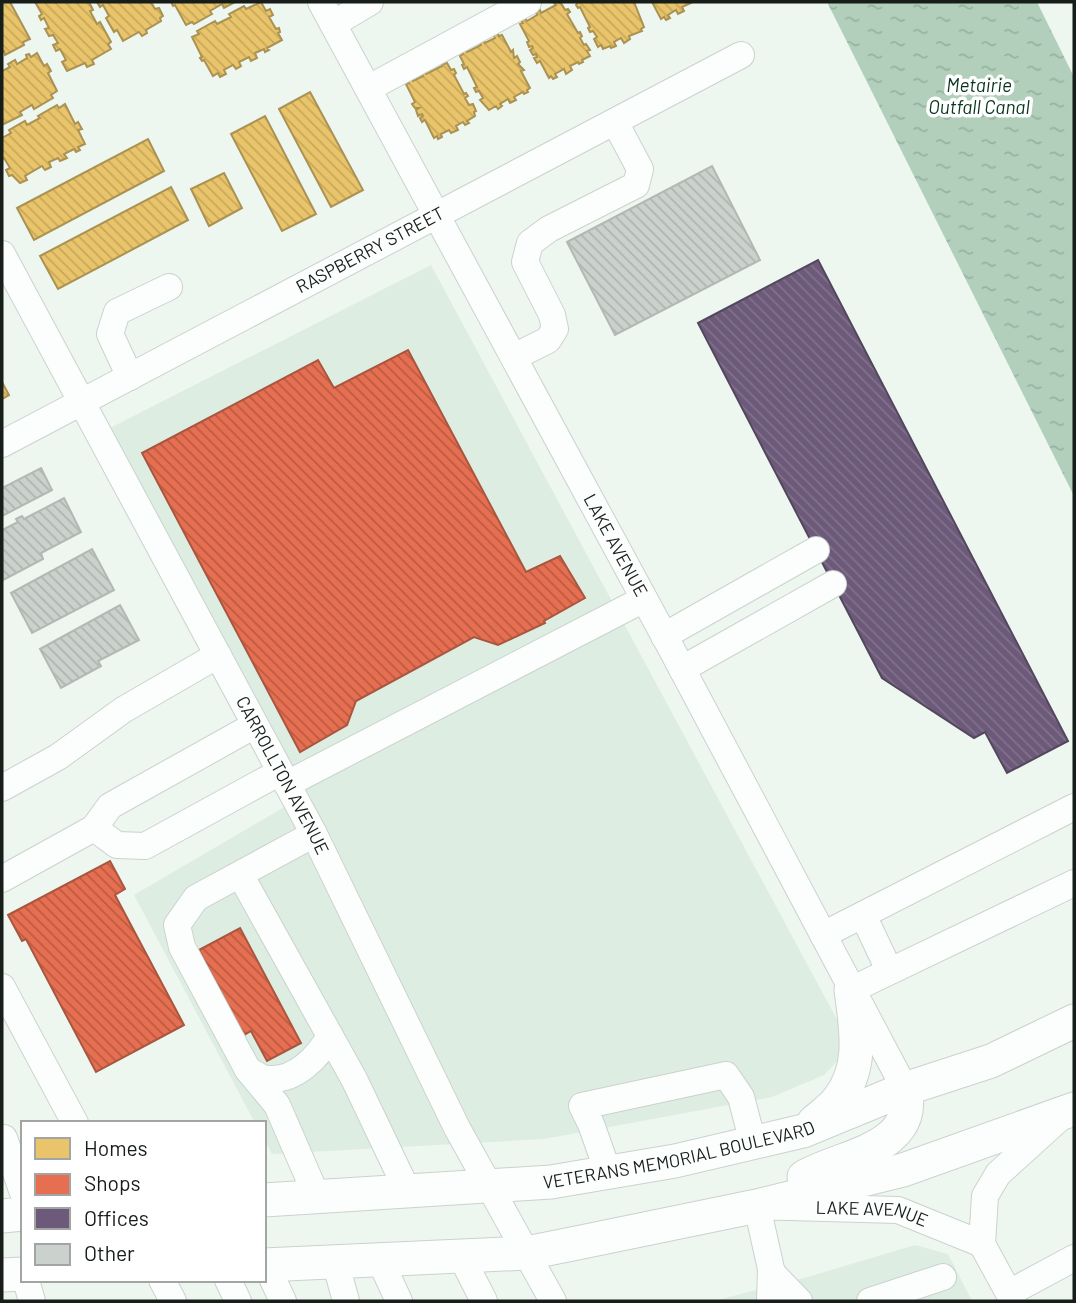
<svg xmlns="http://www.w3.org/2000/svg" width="1076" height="1303" font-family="Barlow,sans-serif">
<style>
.built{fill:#ddede2}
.water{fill:url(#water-ripples)}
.homes{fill:url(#homes-back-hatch);stroke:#aa9252;stroke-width:2}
.shops{fill:url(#shops-back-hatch);stroke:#a95640;stroke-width:2}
.offices{fill:url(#offices-back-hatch);stroke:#53475d;stroke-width:2}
.building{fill:url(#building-back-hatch);stroke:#b2b8b4;stroke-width:2}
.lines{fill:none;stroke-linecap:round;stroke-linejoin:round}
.minor-casing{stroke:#cbd2cd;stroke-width:28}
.major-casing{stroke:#cbd2cd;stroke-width:35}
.minor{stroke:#fcfefd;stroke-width:26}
.major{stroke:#fcfefd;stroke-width:33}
.labels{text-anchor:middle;stroke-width:7;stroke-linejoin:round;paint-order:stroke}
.street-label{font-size:18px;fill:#171d19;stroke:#fff}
.water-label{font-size:19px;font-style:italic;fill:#06361d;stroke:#fff}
</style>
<defs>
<pattern id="water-ripples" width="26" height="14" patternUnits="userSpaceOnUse" patternTransform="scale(1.75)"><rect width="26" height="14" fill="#b2cfbc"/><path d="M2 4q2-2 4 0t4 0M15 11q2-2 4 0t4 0" fill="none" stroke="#98b1a1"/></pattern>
<pattern id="homes-back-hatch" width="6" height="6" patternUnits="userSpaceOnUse" patternTransform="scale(1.75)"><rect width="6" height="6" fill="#e9c46a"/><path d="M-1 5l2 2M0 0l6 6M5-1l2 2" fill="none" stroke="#c7a85b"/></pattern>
<pattern id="shops-back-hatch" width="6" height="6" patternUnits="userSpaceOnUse" patternTransform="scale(1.75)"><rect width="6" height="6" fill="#e76f51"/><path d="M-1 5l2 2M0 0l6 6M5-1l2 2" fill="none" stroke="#ba5b42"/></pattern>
<pattern id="offices-back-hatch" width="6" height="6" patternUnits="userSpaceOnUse" patternTransform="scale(1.75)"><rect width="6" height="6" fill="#6d597a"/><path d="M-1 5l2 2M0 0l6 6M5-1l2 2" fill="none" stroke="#80728a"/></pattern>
<pattern id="building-back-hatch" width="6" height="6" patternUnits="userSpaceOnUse" patternTransform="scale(1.75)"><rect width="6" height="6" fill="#cbd2cd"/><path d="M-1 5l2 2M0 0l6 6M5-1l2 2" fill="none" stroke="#aeb4af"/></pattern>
</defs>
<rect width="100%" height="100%" fill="#eef6f0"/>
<!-- built -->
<g class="built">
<path d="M431,265L841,1027L842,1056L824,1075L772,1097L544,1139L272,1154L264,1139V1123H255L134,895L303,796L110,428Z"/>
<path d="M915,1245L948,1254L972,1301H714L811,1276Z"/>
</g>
<!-- water -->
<path class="water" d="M827,2H1037L1074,77V496Z"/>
<!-- homes -->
<g class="homes">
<path d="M2,2H10L30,39L23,42L24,45L5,55L4,51L2,52Z"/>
<path d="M35,2H89L93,10L90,11L97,24L100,22L111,42L108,44L111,49L92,60L94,64L87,67L85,63L67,71L62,62L66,60L60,49L56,51L53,45L58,43L53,35L49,36L45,29L49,28L44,18L41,20L39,16L42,14Z"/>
<path d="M97,2H151L155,9L159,8L163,16L160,18L161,21L146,30L147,33L142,36L139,32L123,41L117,30L114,32L106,18L109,16L103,5L100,7Z"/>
<path d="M171,2H235L224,8L222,4L210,11L212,14L194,24L192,22L186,25L175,5L173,6Z"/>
<path d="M261,2L266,11L270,9L273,15L269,17L276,29L279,28L280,32L278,33L282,40L267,48L269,50L265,52L264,49L255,53L257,58L251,61L249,57L239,62L241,66L236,69L233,65L224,70L226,74L220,77L218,73L213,76L204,60L202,61L200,58L202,57L192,37L199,34L197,31L215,21L217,24L231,17L229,14L244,6L246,9Z"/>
<path d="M556,2L561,3L565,10L568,9L570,12L567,14L578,33L580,32L582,36L580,38L584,45L586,44L590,50L587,51L590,56L582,60L583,62L579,64L578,62L570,66L572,70L566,74L564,69L555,74L557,77L553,79L551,76L549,78L540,61L537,63L534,58L537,57L536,54L533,55L530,50L533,48L532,46L529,47L527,42L529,41L520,24L523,23L521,20L525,18L527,21L537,15L536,12L540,10L541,13L556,5L554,3Z"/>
<path d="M578,2H634L644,27L641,29L642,31L629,36L630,39L624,43L621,38L614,42L616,46L611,48L610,46L603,49L601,45L598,47L594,39L597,37L593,31L590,32L588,28L590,27L580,7L578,8L576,5Z"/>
<path d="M652,2H693L682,7L684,11L678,14L676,10L668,15L670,18L666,20L664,17L661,19Z"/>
<path d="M497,33L499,36L502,35L511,52L513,50L514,58L517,56L520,62L518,64L524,70L521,71L530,88L527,90L528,92L524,94L523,92L514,97L516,100L510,103L508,99L500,104L502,106L498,109L496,106L489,110L480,100L483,98L479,91L476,92L474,88L477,87L467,67L464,69L462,65L464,64L460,56L463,54L461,51L466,49L467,52L481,45L479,41L483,40L485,43L495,38L493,35Z"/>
<path d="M37,53L44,66L47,64L51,71L48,73L57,91L51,95L53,98L34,109L32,105L20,112L22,115L4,124L2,121V71L10,67L8,64L15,60L17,64L27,58L26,55L29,54L31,57Z"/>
<path d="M443,61L444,64L447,63L451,70L454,69L456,73L454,75L464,94L466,93L468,96L465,98L469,105L473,104L476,111L474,112L475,116L467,121L469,123L465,125L463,122L456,126L458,130L451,133L449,130L441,134L442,137L438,139L437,136L434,138L425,120L422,122L420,118L423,116L422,114L418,116L416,110L419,108H415L412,104L415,102L406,84L409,83L407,80L411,78L413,81L423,76L421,73L424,71L426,74L442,66L440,63Z"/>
<path d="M310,92L363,190L331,207L279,109Z"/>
<path d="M65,104L75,124L78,122L82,129L78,130L85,144L78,147L80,150L76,152L74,149L64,154L67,158L60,161L58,158L49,162L51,167L45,170L42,166L25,176L27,180L20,183L12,175L9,176L6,170L10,168L4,158L2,159V138L11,133L9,130L25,121L27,125L40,118L38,116L57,105L59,108Z"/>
<path d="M265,116L316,214L282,231L231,134Z"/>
<path d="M148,139L164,171L34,240L17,208Z"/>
<path d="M224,173L242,208L209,226L191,189Z"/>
<path d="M171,187L188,220L58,289L40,256Z"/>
<path d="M2,382L9,395L2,399Z"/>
</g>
<!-- shops -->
<g class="shops">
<path d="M408,350L526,572L560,556L585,598L544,621L545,623L498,645L474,637L356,701L347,725L300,752L142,453L318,360L334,388Z"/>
<path d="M110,861L125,889L115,895L184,1025L96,1072L26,939L22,941L8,915Z"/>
<path d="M240,928L301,1043L267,1061L251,1031L244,1035L199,950Z"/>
</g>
<!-- offices -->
<path class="offices" d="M818,260L1068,741L1007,773L985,732L974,738L882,678L698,323Z"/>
<!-- building -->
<g class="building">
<path d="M712,166L760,260L615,335L567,242Z"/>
<path d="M41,468L52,490L2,516V488Z"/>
<path d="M64,498L81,532L41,553L43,559L3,580L2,530L18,522L16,519L22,516L24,519Z"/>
<path d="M92,549L114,590L32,633L11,593Z"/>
<path d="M120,605L139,640L98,661L101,666L61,688L40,649Z"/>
</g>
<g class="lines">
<!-- minor casing -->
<g class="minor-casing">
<g id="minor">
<path id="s1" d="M321,2L672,650L905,1089"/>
<path d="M333,24L370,2"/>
<path d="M369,88L528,2"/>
<path id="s2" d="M2,254L314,834L457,1128L553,1301"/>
<path d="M514,357L548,340L555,329L552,315L525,262L530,243L549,229L636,185L640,169L615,122"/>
<path d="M130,377L110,334L117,312L169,287"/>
<path id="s3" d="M2,444L741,55"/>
<path d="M664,636L816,550"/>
<path d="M682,669L833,584"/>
<path d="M287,784L644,599"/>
<path d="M2,788L58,757L123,710L218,655"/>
<path d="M94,828L117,845L145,846L280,772"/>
<path d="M314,834L196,898L177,925L182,947L248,1070L277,1105L317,1197"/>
<path d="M241,876L354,1079L408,1192"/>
<path d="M2,879L94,828L110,806L255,725"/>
<path d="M863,915L889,970"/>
<path d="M823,935L1074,807"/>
<path d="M2,987L75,1123"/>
<path d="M851,990L1074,883"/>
<path d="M248,1070C254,1073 262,1079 268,1079C296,1081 318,1057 330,1036"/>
<path d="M2,1138H4L23,1193"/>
<path d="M608,1172L591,1124L582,1106L726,1075L741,1097L753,1143"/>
<path d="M461,1256L484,1301"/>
<path d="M380,1260L399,1301"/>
<path d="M335,1261L346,1301"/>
<path d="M266,1265L283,1301"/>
<path d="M771,1272L799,1301"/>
<path d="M26,1280L32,1301"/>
<path d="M162,1280L173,1301"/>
<path d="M228,1280L238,1301"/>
<path d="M1009,1293L1074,1258"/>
<path id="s4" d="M770,1301L771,1269L757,1206L898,1210L982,1244"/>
<path d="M870,1301L943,1277"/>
<path d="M1013,1301L982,1244L985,1196L998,1174L1062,1116"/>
</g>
</g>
<!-- major casing -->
<g class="major-casing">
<g id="major">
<path d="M814,1122C822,1115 832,1108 838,1100C864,1067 856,1029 851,990"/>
<path d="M804,1177C841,1155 919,1150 905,1089"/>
<path id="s5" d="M264,1200L551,1182L675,1161L803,1131L905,1089L991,1061L1074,1021"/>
<path d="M2,1216L23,1214"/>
<path d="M264,1265L527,1253L572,1244L757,1206L903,1170L1074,1109"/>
<path d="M2,1275L23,1274"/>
</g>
</g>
<!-- minor -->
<use href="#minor" class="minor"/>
<!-- major -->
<use href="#major" class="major"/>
</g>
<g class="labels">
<!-- street labels -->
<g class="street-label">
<text dy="6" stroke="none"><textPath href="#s3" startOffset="416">RASPBERRY STREET</textPath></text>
<text dy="6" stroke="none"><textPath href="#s1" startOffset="618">LAKE AVENUE</textPath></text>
<text dy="6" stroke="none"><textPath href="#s2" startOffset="592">CARROLLTON AVENUE</textPath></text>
<text dy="6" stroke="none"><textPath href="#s5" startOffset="418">VETERANS MEMORIAL BOULEVARD</textPath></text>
<text dy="6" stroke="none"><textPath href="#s4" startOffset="212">LAKE AVENUE</textPath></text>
</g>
<!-- water labels -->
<g class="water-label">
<text x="979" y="92">Metairie<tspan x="979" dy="22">Outfall Canal</tspan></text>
</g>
</g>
<!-- border -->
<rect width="1076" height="1303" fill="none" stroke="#171d19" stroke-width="7"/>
<!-- legend -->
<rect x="21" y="1121" width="245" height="161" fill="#ffffff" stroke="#a2a5a3" stroke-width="2"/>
<rect x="35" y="1138" width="35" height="21" fill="#e9c46a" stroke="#a2a5a3" stroke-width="2"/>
<text x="84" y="1156" font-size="21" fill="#171d19">Homes</text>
<rect x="35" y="1174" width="35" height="21" fill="#e76f51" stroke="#a2a5a3" stroke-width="2"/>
<text x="84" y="1191" font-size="21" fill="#171d19">Shops</text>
<rect x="35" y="1208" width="35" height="21" fill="#6d597a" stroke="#a2a5a3" stroke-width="2"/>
<text x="84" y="1226" font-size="21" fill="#171d19">Offices</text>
<rect x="35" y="1244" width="35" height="21" fill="#cbd2cd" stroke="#a2a5a3" stroke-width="2"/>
<text x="84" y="1261" font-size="21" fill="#171d19">Other</text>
</svg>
